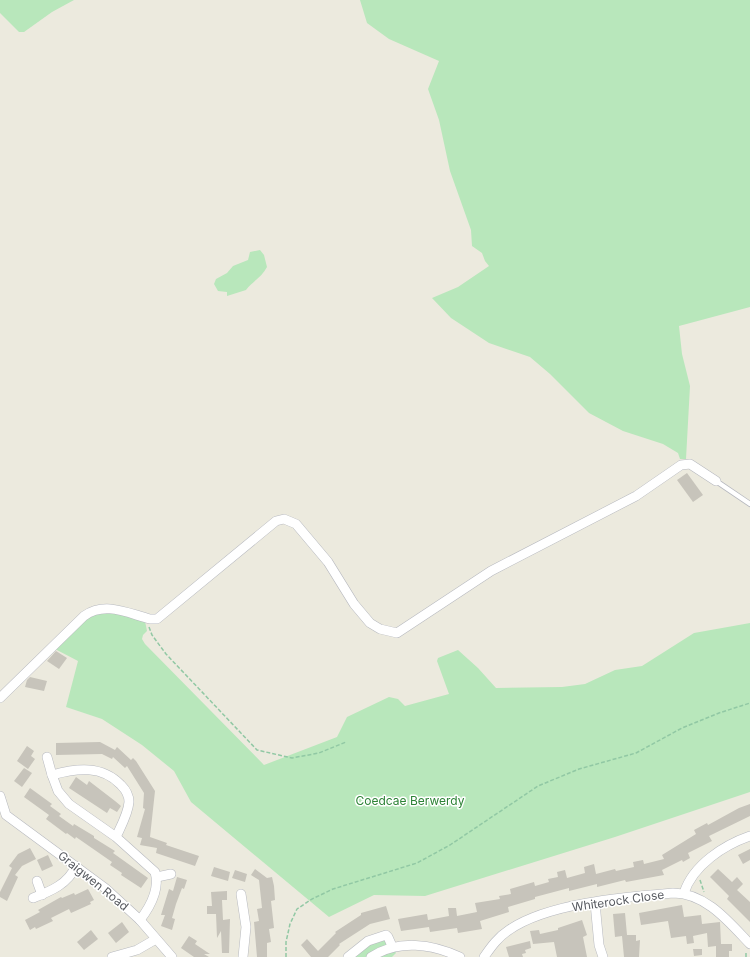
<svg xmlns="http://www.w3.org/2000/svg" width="750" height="957" font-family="Inter,sans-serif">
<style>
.green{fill:#b8e7bb}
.building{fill:#c7c4bb}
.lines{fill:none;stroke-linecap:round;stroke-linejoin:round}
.service-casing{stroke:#b7b9bf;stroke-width:6}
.minor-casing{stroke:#b7b9bf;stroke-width:10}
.path{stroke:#91c8a4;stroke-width:1.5;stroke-dasharray:4 2;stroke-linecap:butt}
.service{stroke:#fff;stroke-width:4.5}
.minor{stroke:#fff;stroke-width:9}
.labels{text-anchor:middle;stroke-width:3;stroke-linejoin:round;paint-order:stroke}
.park-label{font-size:12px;fill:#2d8336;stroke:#fff}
.street-label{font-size:12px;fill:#585b61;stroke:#fff}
</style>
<rect width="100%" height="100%" fill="#eceade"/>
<!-- green -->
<g class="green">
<path d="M0,0H74L52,12L24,32H19L0,13Z"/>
<path d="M360,0H750V307L679,326L682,354L690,386L686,459H680L678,453L663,444L623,431L589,413L550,374L530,357L489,343L451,318L432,298L458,287L489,266L485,261L482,253L472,246L471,230L450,171L439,120L428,89L439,61L389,39L367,23Z"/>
<path d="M260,250L264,255L267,267C262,277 252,282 246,290L227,296V292L218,291L214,284L216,279L227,273L233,266L248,260L250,252Z"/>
<path d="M104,611L145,621L147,631L143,635L142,639L145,644L264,765L337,737L347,717L389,697L398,699L405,706L449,694L437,661L438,658L458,650L478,668L496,688L562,687L585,684L615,670L642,666L694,633L750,623V792L615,837L425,896L374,895L329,917L191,802L174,771L142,745L102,719L66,707L78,661L55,649L86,618Z"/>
<path d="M386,935L396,953L392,957H348Z"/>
</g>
<!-- building -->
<g class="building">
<path d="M687,473L703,495L693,502L677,480Z"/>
<path d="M56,651L67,658L59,669L47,661Z"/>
<path d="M30,677L47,681L44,691L25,687L27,680Z"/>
<path d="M100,742L115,750L117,747L131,760L133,758L136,761L155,791L150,837L167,843L166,845L199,856L195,866L156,853L157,848L140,845L142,838L137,837L145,809L143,808L144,793L127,766L125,768L113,757L112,759L102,754L56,755V743Z"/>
<path d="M27,746L34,751L31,756L35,759L28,769L17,761Z"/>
<path d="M24,768L32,773L22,787L14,781Z"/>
<path d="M76,777L87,785L89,781L115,801L121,806L117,812L110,808L107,813L69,788Z"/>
<path d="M30,788L52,804L50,806L61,814L59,816L73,826L74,824L94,836V838L115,851L113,853L148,878L141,888L121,875L122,873L110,865L112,862L76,837L75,839L67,833L66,834L46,819L49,815L24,797Z"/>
<path d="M750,804V816L709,836L712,841L688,853L690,858L683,862L682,860L662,870L664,875L626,882L625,880L597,887V884L569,891V888L535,897V899L508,907L509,912L480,921L482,929L458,933L457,928L430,932L429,927L401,931L398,919L427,914L428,920L449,916L448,908H456L457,916L477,912L475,903L500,899L499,896L511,894L510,889L534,882L535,886L549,882L548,879L558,877L557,872L565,870L567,878L585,873L584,867L594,864L596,874L615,869L616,871L634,867L633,862L643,860L644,864L664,859L662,855L696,834L694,830L707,823L708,825L739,808Z"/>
<path d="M30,848L36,859L22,866L15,875L18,877L7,901L0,897V892L12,868L9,866L18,854Z"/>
<path d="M750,849V860L743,864L738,855Z"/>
<path d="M48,855L53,866L42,871L37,860Z"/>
<path d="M214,867L230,872L228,881L211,876Z"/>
<path d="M255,869L267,878L272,877L274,886L275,900L271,901L274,928L269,929L271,942L267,943V957H257L254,922L259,921L257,909L262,908L259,880L251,875Z"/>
<path d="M718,869L732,882L737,877L743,884L737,890L750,902V922L727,899L729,896L710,877Z"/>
<path d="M235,870L247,874L245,882L232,878Z"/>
<path d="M177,877L187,880L184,889L182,888L176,904L172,918L175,919L172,930L161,926L165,915H161L169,889L173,891Z"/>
<path d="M88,889L94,900L90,902L91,904L71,913L69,909L51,918L53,921L36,929L35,927L30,930L25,920L40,912L38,910L61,897L62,898L74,893L75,895Z"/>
<path d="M227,891V900H222L223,920L230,919L229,953H222L221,931L217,938L216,914H207V906H212L211,892Z"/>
<path d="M682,905L684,917L701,915L702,924L720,922L721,944H732V951H729V957H716V946L708,947L707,933L693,936L694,943L687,944L686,936L671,938L668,921L641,925L639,913Z"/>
<path d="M386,906L390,919L370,924L339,944L340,945L328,957H311L301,945L307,939L318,951L336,933L335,932L361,915V913Z"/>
<path d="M625,913L627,935H636V941L640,940L639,957H624L622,936L615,937L613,914Z"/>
<path d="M582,920L587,935L583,937L587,957H557L554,942L533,944L530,931L539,930L540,934L558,930V928Z"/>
<path d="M122,922L129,932L116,943L108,933Z"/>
<path d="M91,930L98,939L84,950L77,942Z"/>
<path d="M189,936L197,941L195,944L210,954H204L209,957H194L181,948Z"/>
<path d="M530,941L531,948L525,950L526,953L522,954L523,957H509L506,947Z"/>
<path d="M693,949H702V955L694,956Z"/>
</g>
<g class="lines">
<!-- service casing -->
<g class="service-casing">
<path id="service" d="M716,481L750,504"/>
</g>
<!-- minor casing -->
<g class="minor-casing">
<g id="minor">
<path d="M0,698L84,616C105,601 127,613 150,619H157L276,521L284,519L296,524L328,562L354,604L370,623L380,629L397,633L491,571L636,496L681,465L690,464L716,481"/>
<path d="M47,757L52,775"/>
<path d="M0,796L6,815L105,888L140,920L172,957"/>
<path d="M116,837C121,826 128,814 129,802C129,795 126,790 121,785C102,765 77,768 52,775L58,791L69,804L116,837L155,872C160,889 150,907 140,920"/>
<path d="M157,877L171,874"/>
<path d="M37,881L42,895"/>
<path d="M684,893C693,865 724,845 750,836"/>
<path d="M241,894L246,927L243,957"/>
<path d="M33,898C51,891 68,884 76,866"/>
<path d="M595,903L599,945L603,957"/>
<path d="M112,957L137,950L156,939"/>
<path d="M348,957L368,941L386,935L388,937L392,946"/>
<path d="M371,957C399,939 432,944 460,957"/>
<path d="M484,957C491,947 498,937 509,930C548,903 625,897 673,893C706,893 729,922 750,944"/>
</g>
</g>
<!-- path -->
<g class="path">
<path d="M149,627L152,635L166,654L257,750L292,758L319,753L346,742"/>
<path d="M700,880L704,892"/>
<path d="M286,957V942L290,924L297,909L312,899L333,889L417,863L450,845L538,786L579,769L636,753L682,728L719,713L750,703"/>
<path d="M746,957V951"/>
</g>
<!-- service -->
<use href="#service" class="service"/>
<!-- minor -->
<use href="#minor" class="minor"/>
</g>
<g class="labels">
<!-- park labels -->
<g class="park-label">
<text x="410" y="805">Coedcae Berwerdy</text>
</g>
<!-- street labels -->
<g class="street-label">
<text transform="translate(93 881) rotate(39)" y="4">Graigwen Road</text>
<text transform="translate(618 901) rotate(-8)" y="4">Whiterock Close</text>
</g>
</g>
</svg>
